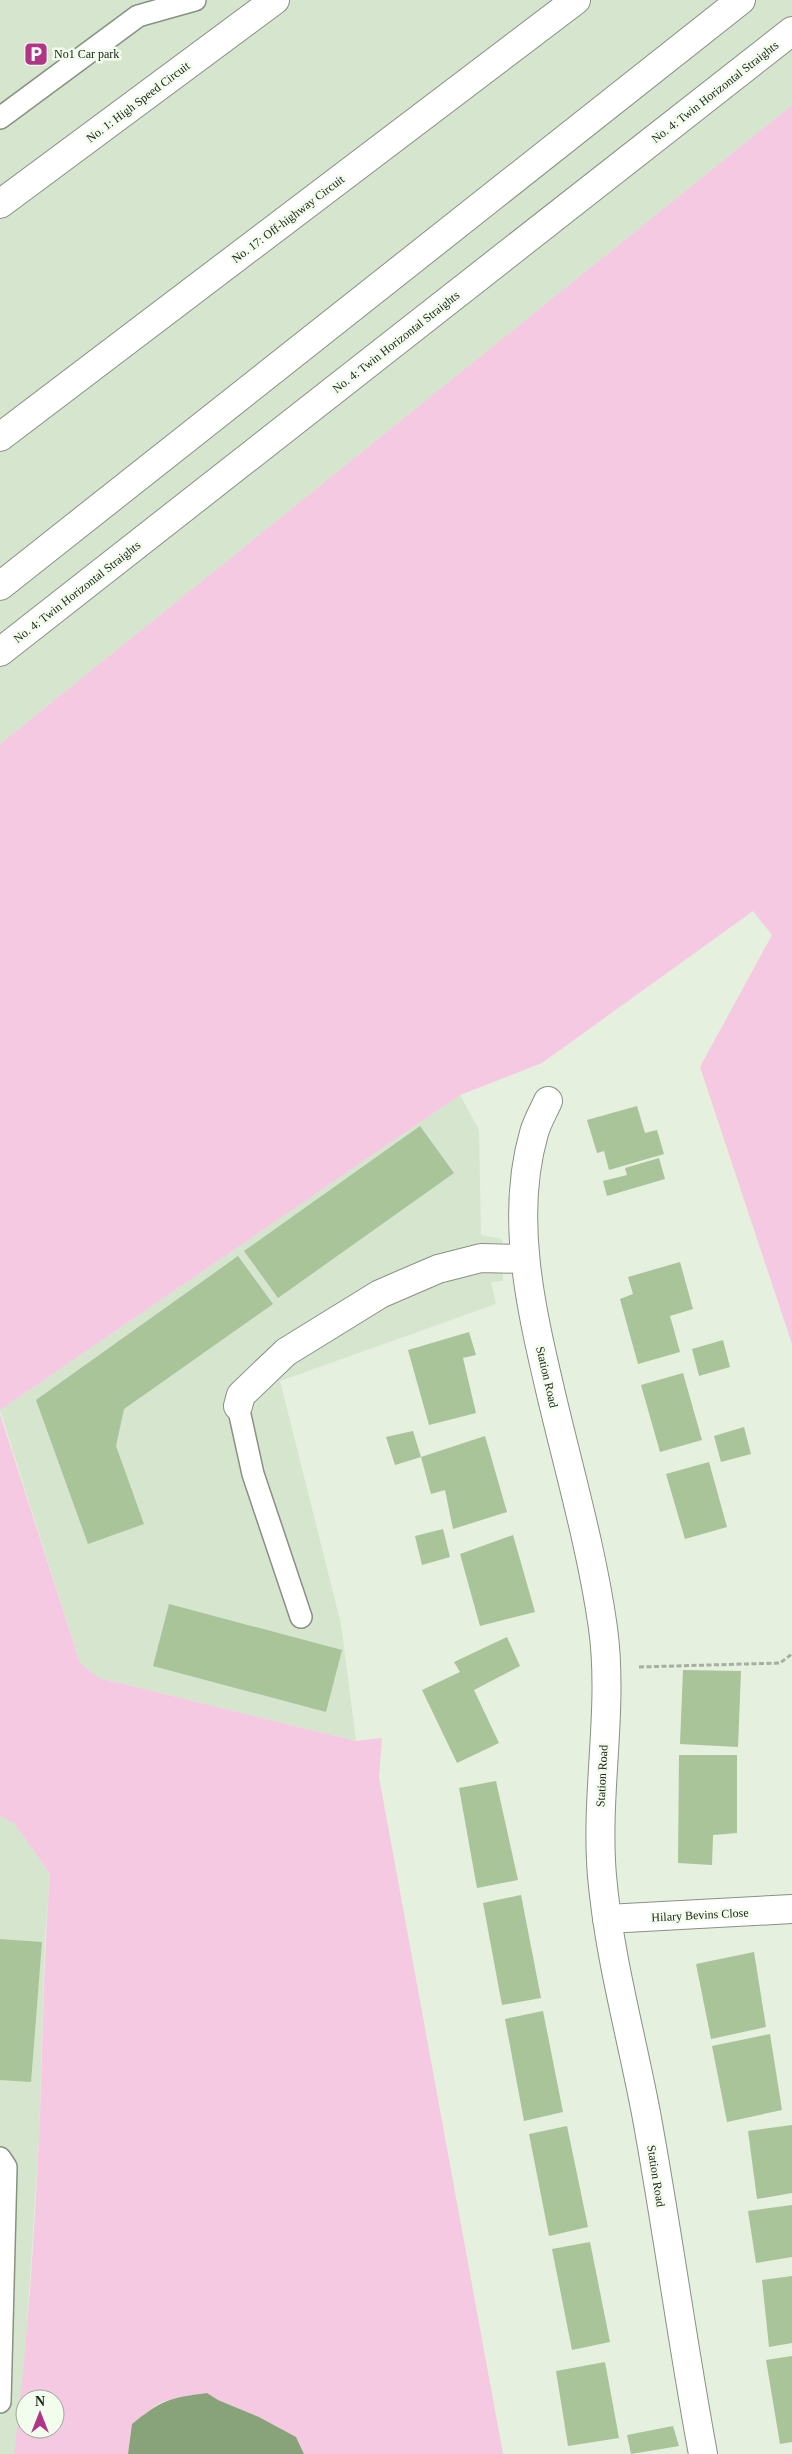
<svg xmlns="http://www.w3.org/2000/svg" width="792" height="2454" font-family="'Times New Roman',serif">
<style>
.built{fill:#d6e5ce}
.green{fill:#f5c9e1;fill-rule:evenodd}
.water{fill:#88a379}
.building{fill:#a8c498}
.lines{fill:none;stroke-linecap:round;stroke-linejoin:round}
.lane-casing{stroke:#889182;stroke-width:24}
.street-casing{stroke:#889182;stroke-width:30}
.path{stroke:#a6afa1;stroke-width:3;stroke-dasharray:5 2.5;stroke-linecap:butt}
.lane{stroke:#fff;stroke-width:21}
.street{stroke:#fff;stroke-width:28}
.labels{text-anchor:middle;stroke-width:5;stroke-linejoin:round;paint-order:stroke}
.poi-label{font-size:12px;fill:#20241e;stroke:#f2fded;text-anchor:start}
.street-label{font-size:12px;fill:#20241e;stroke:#f2fded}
</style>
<rect width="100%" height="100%" fill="#e5f0df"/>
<!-- built -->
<g class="built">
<path d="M0,0H792V105L0,744Z"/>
<path d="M460,1095L479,1130L481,1235L502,1239L503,1281L491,1282L496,1304L280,1381L341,1624L356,1741L99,1678L80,1663L0,1410Z"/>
<path d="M0,1816L14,1823L50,1874L45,1938L39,2138L24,2373L14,2454H0Z"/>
</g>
<!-- green -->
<g class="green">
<path d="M792,105V1344L700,1067L772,935L753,911L542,1063L460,1095L0,1410V744Z"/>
<path d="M0,1414L80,1663L99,1678L356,1741L382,1738L379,1777L503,2454H304L296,2437L259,2417L218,2400L207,2393L179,2397L159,2403L132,2424L128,2454H14C27,2349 34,2243 39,2138C43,2050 43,1962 50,1874L14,1823L0,1816ZM25,2399H55V2429H25Z"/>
</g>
<!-- water -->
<path class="water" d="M207,2393L218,2400L259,2417L296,2437L304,2454H128L132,2424C162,2400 168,2398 207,2393Z"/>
<!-- building -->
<g class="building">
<path d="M637,1106L645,1133L657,1130L664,1154L609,1170L604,1151L597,1153L587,1120Z"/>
<path d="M420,1126L454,1173L278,1298L244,1251Z"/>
<path d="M659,1158L665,1179L607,1196L603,1181L627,1175L625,1168Z"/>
<path d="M238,1256L273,1304L124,1409L116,1446L144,1524L88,1544L36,1400Z"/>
<path d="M680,1262L693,1309L670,1316L680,1352L638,1364L620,1299L633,1294L628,1277Z"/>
<path d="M469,1332L476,1355L463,1358L476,1413L429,1425L408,1350Z"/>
<path d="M723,1340L730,1367L699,1376L692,1349Z"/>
<path d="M683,1373L702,1440L660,1452L641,1385Z"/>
<path d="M744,1427L751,1454L721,1462L714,1436Z"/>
<path d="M413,1431L421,1457L395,1465L386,1437Z"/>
<path d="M485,1436L507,1512L453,1529L445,1490L431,1494L421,1457Z"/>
<path d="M709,1462L727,1527L685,1539L666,1474Z"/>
<path d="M443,1529L450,1557L422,1565L415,1536Z"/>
<path d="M513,1535L535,1612L480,1626L460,1554Z"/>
<path d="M169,1604L342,1650L326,1712L153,1666Z"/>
<path d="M507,1637L520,1666L474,1690L499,1743L457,1763L422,1690L460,1672L454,1662Z"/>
<path d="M683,1670L741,1671L738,1747L680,1744Z"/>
<path d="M679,1755H737V1833L713,1835L712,1865L678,1863Z"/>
<path d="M496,1781L518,1880L477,1888L459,1788Z"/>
<path d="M521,1895L541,1998L502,2005L483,1903Z"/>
<path d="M0,1939L42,1942L31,2082L0,2080Z"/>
<path d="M754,1952L766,2027L711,2039L696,1964Z"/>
<path d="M543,2011L563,2112L524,2121L505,2019Z"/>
<path d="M770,2034L782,2110L727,2122L712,2046Z"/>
<path d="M792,2125V2193L757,2199L748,2131Z"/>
<path d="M567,2126L588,2227L549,2236L529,2134Z"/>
<path d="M792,2205V2257L756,2263L748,2211Z"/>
<path d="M590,2242L610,2342L572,2350L552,2249Z"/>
<path d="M792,2276V2343L769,2347L762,2280Z"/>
<path d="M792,2356V2442L780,2444L766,2360Z"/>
<path d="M605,2362L619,2438L568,2446L556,2371Z"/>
<path d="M673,2426L679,2446L631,2454L627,2435Z"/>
</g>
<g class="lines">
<!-- lane casing -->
<g class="lane-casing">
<g id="lane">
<path d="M0,118L138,16L195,0"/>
<path d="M238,1406L253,1474L301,1617"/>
<path d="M0,2158L6,2167L0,2402"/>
</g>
</g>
<!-- street casing -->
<g class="street-casing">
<g id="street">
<path d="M0,204L275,0"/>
<path d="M0,437L576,0"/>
<path d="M0,586L741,0"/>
<path d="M0,652L792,31"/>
<path d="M548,1101C543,1112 537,1122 534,1133C509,1219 532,1313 552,1398C570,1474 592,1550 603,1628C614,1710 595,1793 602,1876C609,1956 631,2034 646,2113C667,2227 682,2341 703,2454"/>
<path d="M238,1406L241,1395L286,1352L380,1294L438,1269L481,1258L525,1259"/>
<path d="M607,1919L792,1909"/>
</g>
</g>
<!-- path -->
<path class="path" d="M639,1667L780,1663L792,1654"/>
<!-- lane -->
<use href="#lane" class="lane"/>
<!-- street -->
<use href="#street" class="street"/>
</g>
<!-- icons -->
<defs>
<g id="parking-square" transform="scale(1.25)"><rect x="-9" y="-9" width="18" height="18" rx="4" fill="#b13586" stroke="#f2fded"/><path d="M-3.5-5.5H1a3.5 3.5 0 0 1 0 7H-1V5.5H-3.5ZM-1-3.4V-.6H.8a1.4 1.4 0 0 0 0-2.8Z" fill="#fff"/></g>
</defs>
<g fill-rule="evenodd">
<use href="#parking-square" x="36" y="54"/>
</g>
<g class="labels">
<!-- poi labels -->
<g class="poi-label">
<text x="54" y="58">No1 Car park</text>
</g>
<!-- street labels -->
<g class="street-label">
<text transform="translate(715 92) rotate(-38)" y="4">No. 4: Twin Horizontal Straights</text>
<text transform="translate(138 102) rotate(-37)" y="4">No. 1: High Speed Circuit</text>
<text transform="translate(288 219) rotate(-37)" y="4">No. 17: Off-highway Circuit</text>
<text transform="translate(396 342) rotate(-38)" y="4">No. 4: Twin Horizontal Straights</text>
<text transform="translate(77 592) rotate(-38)" y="4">No. 4: Twin Horizontal Straights</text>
<text transform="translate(547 1377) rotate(77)" y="4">Station Road</text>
<text transform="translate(602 1776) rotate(-87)" y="4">Station Road</text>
<text transform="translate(700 1915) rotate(-3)" y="4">Hilary Bevins Close</text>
<text transform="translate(656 2176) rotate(81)" y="4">Station Road</text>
</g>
</g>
<!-- north arrow -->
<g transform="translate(40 2414)"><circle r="24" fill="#f2fded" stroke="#9ea69a"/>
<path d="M0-4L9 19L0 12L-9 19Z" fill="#b13586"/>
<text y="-8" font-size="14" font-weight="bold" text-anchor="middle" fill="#20241e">N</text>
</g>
</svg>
